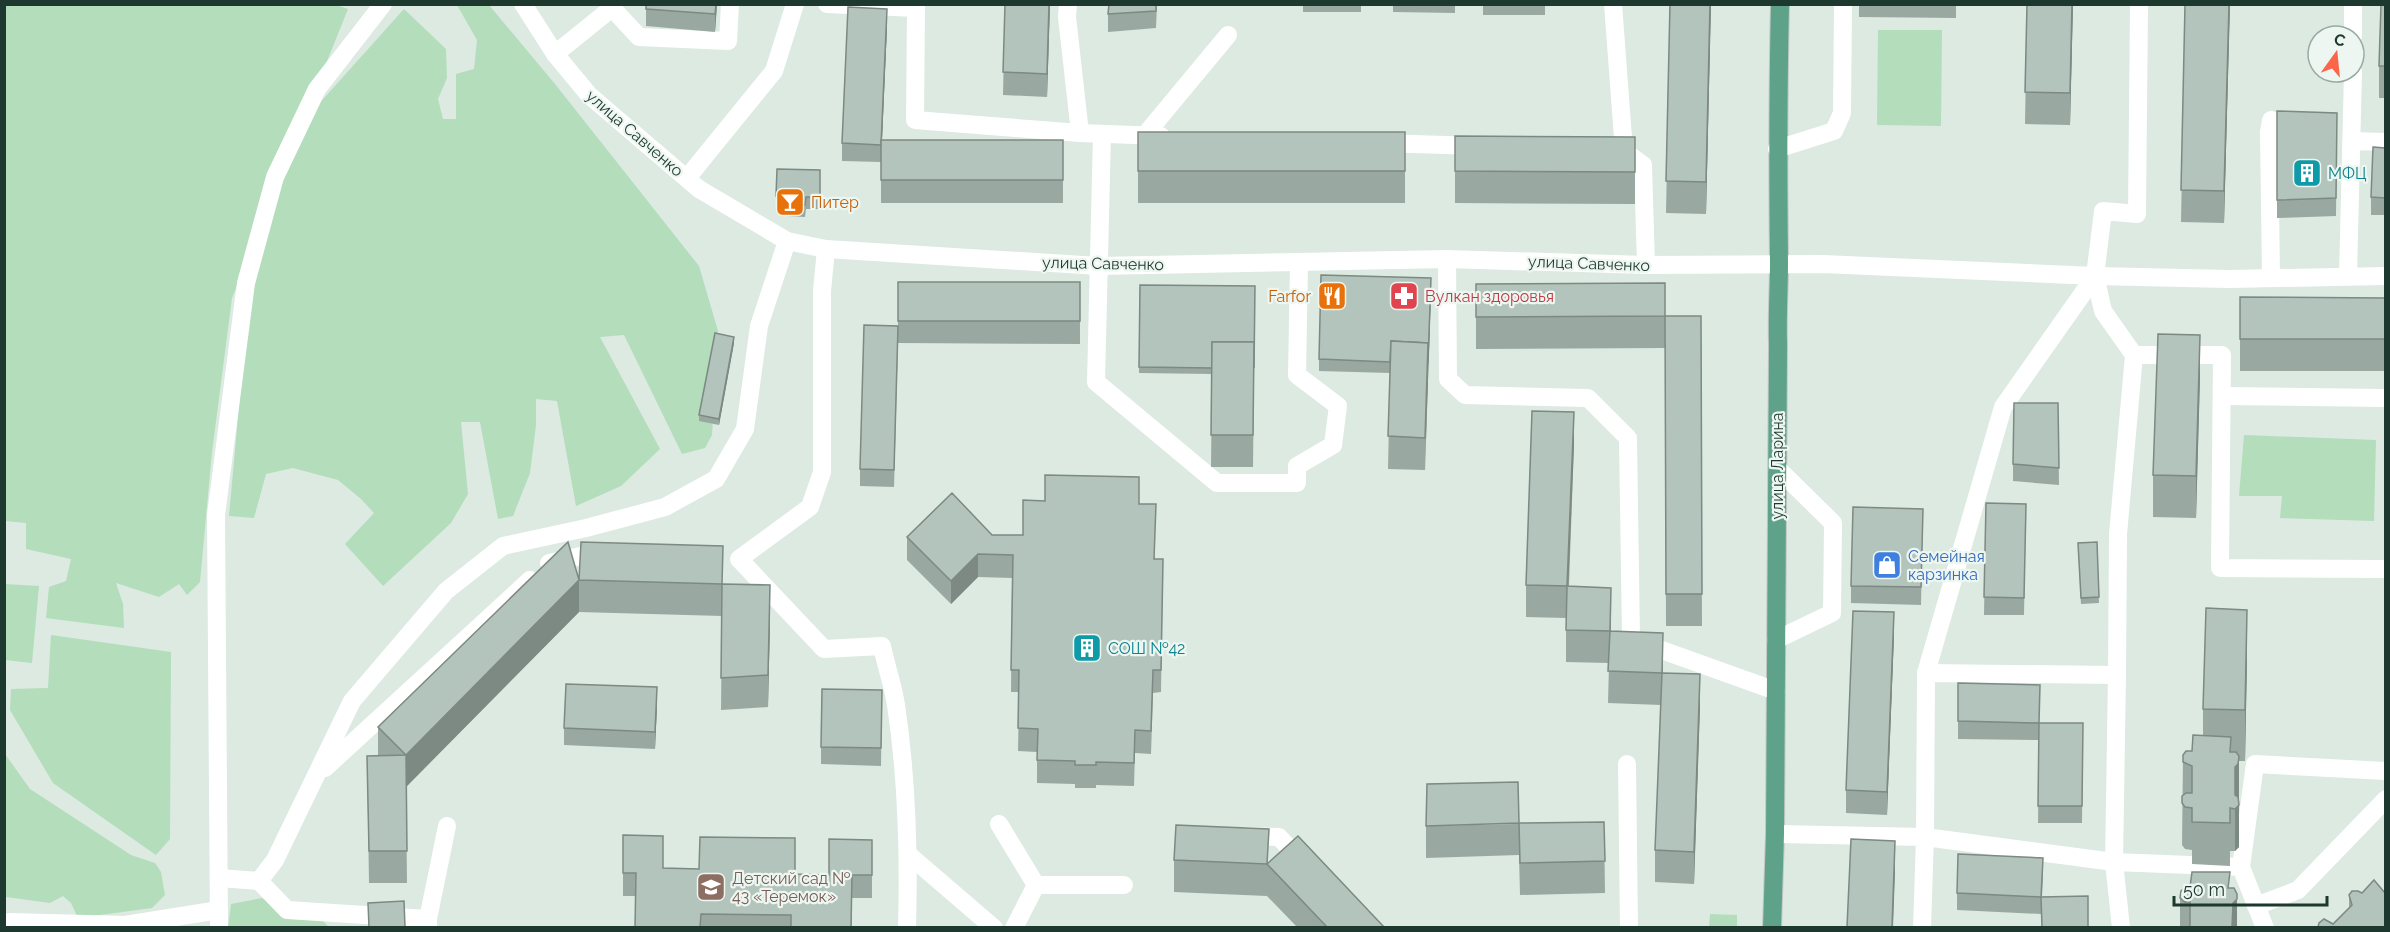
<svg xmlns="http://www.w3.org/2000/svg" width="2390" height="932" font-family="Raleway,sans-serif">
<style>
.green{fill:#b3ddbb}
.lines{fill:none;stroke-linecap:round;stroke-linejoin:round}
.major-casing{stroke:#c0c8c5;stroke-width:20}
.minor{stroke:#fff;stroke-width:18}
.major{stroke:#5ea28a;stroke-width:18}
.wall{fill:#99a9a1}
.shaded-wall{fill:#7d8983}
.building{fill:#b2c4bb;stroke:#7d8983;stroke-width:1.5}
.labels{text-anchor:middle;stroke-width:4.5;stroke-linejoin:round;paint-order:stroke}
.street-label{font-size:16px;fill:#1d392f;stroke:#edf6f1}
.culture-label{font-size:16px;fill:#0d838f;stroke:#edf6f1;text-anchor:start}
.food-label{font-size:16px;fill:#c56008;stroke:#edf6f1;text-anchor:start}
.health-label{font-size:16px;fill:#be3a42;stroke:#edf6f1;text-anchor:start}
.shop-label{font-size:16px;fill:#366cbe;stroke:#edf6f1;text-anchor:start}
.education-label{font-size:16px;fill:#785e54;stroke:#edf6f1;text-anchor:start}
</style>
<rect width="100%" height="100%" fill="#dceae2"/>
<!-- green -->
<g class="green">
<path d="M332,4L348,9L284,168L316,107L404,9L446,49L447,78L438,99L443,119H456V74L474,69L477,40L457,5H489L555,84L699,266L718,331L712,435L705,448L682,454L624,335L600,337L660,449L621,486L576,506L557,401L536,399V425L530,473L513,516L498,519L480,422H461L468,494L451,523L383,586L345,544L374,513L361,499L338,480L293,468L266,474L254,518L229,516L248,308L275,192L232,298L212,452L200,582L187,595L179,584L159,597L116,583L123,604L124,628L46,618L49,587L66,581L71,559L26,549V523L5,521L4,5Z"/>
<path d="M1878,30H1942L1941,126L1877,125Z"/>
<path d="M2244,435L2376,440L2374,521L2280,518L2282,496H2239Z"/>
<path d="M4,584L39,586L32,663L5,660Z"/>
<path d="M51,635L171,652L170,839L156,855L53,783L10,710L11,689L48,688Z"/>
<path d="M5,754L30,789L131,855L155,863L161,872L165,895L152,908L78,918L71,903L63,896L50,903L6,897L5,903Z"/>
<path d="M262,898L318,916L329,927L228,928L231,904Z"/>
<path d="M1710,914L1737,915V927H1709Z"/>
</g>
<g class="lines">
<!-- major casing -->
<g class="major-casing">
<path id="major" d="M1772,928L1775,834L1778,344C1777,317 1779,289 1779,262C1778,176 1778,90 1780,4"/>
</g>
<!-- minor -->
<g class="minor">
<path d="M523,4L555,54L589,95L699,189L787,241L826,249L1099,266L1447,259L1646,265L1823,264L2095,276L2229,279L2386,276"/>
<path d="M827,4L916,8"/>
<path d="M916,4L915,120L1080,133L1161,136"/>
<path d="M1068,4L1067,17L1080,133"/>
<path d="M1613,4L1624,151"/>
<path d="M612,8L639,37L728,41L730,4"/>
<path d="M2353,36V4"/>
<path d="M555,54L612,8L609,4"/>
<path d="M2271,120L2269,132L2271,277"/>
<path d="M1102,134L1096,382L1217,483H1297V466L1333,445L1338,406L1297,375L1299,262"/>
<path d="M1145,135L1228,35"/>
<path d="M2352,141L2386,142"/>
<path d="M1380,143L1479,146"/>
<path d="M1777,149L1834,131L1842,113L1843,4"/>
<path d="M1614,150L1624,151L1643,165L1646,265"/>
<path d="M687,178L774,71L795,4"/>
<path d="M826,249L822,291V472L810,507L739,559L824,649L882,646C886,666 893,685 896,705C907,778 909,854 907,928"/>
<path d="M1447,259L1448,379L1465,395L1588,398L1628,438L1631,639L1776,691"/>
<path d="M2095,276L2003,407L1926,673L1925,837L2114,862L2121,928"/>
<path d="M2348,276L2353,72"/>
<path d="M2134,355H2222L2220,568L2386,569"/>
<path d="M2222,396L2386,398"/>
<path d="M549,563L585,555L605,556"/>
<path d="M1776,640L1832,613L1833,523L1777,468"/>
<path d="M1926,673L2117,675L2114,862L2241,867L2265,928"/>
<path d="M2117,675L2118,534L2134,355L2103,311L2095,276L2103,211L2137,214L2139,4"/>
<path d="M1627,764L1629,928"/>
<path d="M325,768L530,580"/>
<path d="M999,824L1036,885"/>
<path d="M1775,834L1925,837L1922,928"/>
<path d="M1246,836L1279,837L1303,863"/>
<path d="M909,855L994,928"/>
<path d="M2241,867L2255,764L2386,771"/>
<path d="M219,878L259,881L275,860L352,701L446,591L503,546L586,528L665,507L716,479L745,429L759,326L787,241"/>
<path d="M259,881L287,910L428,919V928"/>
<path d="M2256,906L2298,890L2386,799"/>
<path d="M428,919L447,826"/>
<path d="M10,922L125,925L219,910"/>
<path d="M219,928L216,515L246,283L275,177L317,89L383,4"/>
<path d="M1014,928L1036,885H1124"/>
</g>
<!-- major -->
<use href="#major" class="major"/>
</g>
<!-- wall -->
<g class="wall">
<path d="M646,4H717L715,32L646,26Z"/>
<path d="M1005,4H1050L1047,97L1003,95Z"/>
<path d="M1157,4L1156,28L1108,32V14Z"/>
<rect x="1303" y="4" width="58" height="8"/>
<path d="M1393,4H1455V13L1393,12Z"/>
<rect x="1483" y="4" width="62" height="11"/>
<path d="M1670,4H1711L1706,214L1666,213Z"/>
<path d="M1859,4H1956V18L1859,17Z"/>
<path d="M2027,4H2073L2070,125L2025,124Z"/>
<path d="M2185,4H2230L2224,223L2181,222Z"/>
<path d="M2385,4V98H2379V66Z"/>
<path d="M887,27L882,140H1063V203H881V162L842,161V143Z"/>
<path d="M2277,111L2337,113L2336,216L2277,218Z"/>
<rect x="1138" y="132" width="267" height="71"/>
<path d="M1455,136L1635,137V204L1455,203Z"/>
<path d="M2385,148V215H2371V197Z"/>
<path d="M777,169L820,170V209H806L805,217L786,216V208H776Z"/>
<path d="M898,282H1080V344L898,343L894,487L860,486V469L898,326Z"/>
<path d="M1665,283V348L1476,349V284Z"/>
<path d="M1140,285L1255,286L1253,467H1211L1212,374L1139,373Z"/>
<path d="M1431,290L1425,470L1388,469L1390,373L1319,371V359Z"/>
<path d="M2240,297L2385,298V371H2240Z"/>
<path d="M1665,316H1701L1702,626H1666Z"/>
<path d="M734,343L719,425L699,421V415Z"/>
<path d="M2200,377L2196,518L2153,517V475Z"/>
<path d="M2058,403L2059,485L2013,481V464Z"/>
<path d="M1574,444L1569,586L1611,631L1663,673L1700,706L1694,884L1655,882V850L1661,705L1608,703L1609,663L1566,662V618L1526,617V585Z"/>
<path d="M1986,503L2026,504L2024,615H1984Z"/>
<path d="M1139,504L1155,559H1163L1161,692L1153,693L1151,754L1135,753L1134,786L1096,785V788H1075V784L1037,783V752L1018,751L1019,692H1011L1012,578L978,577L951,604L907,560V537L992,535H1023Z"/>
<path d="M1923,509L1921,605L1851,603V586Z"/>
<path d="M2097,542L2099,603L2081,604L2078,543Z"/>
<path d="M579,580L723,584L770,617L768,707L721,710L722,616L579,612L406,787L407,883H369L367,756H378V727Z"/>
<path d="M1894,635L1887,815L1846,813V790Z"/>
<path d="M2247,660L2245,761H2239V847L2235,851H2230V866L2192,864V850L2185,849L2182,845L2183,755L2192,751L2203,735V709Z"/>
<path d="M1958,683L2039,723H2083L2082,823H2038L2039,740L1958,739Z"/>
<path d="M882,690L881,766L821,764V747Z"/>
<path d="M657,705L655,749L564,745V728Z"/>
<path d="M1604,822L1605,893L1520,895L1519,855L1426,858V826Z"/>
<path d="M623,835L663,868L795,874L829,875L872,840V898H852V927H635V896H623Z"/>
<path d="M1174,860L1269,863L1384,927H1297L1267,896L1174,892Z"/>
<path d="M2043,875L2042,897L2088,927H2042L2041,914L1957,910V893Z"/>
<path d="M2230,888L2237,927H2180V898Z"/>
<path d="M2362,893H2385L2333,924L2349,908V895Z"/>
</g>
<!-- shaded-wall -->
<g class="shaded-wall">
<path d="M716,4H717L715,32V14Z"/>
<path d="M1049,4H1050L1047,97V74Z"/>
<path d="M1710,4H1711L1706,214V182Z"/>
<path d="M2072,4H2073L2070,125V93Z"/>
<path d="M2229,4H2230L2224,223V191Z"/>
<path d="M887,9V27L881,162V145Z"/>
<path d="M1431,290L1425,470L1428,343Z"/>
<path d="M2200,335V377L2196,518V476Z"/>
<path d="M734,337V343L719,425V419Z"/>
<path d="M1574,412V444L1567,618V586Z"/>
<path d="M978,554V577L951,604V581Z"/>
<path d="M579,580V612L406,787V755Z"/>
<path d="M770,585V617L768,707V675Z"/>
<path d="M1611,588V620L1610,663V631Z"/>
<path d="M2247,610V660L2245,761V710Z"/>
<path d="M1894,612V635L1887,815V792Z"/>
<path d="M1663,633V665L1662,705V673Z"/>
<path d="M1700,674V706L1694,884V852Z"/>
<path d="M657,687V705L655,749V732Z"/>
<path d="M2239,756V847L2235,851V767Z"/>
<path d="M1895,841V873L1893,927H1892Z"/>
<path d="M2237,894V927H2232L2233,903Z"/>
</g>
<!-- building -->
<g class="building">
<path d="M646,4H716L715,14L646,9Z"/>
<path d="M1005,4H1049L1047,74L1003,72Z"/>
<path d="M1109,4H1156V11L1108,14Z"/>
<path d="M1670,4H1710L1706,182L1666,181Z"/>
<path d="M2027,4H2072L2070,93L2025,92Z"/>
<path d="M2185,4H2229L2224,191L2181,190Z"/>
<path d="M2381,4H2385V66H2379Z"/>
<path d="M848,7L887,9L881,145L842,143Z"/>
<path d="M2277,111L2337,113L2336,198L2277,200Z"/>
<rect x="1138" y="132" width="267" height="39"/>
<path d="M1455,136L1635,137V172L1455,171Z"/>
<rect x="881" y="140" width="182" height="40"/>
<path d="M2373,147L2385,148V198L2371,197Z"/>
<path d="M777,169L820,170V197H806L805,205L786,204L787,197L776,196Z"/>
<path d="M1321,275L1431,278L1428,362V343L1391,341L1390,362L1319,359Z"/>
<rect x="898" y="282" width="182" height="39"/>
<path d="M1665,283V316L1476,317V284Z"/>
<path d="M1140,285L1255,286L1254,368V342H1212V368L1139,367Z"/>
<path d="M2240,297L2385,298V339H2240Z"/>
<path d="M1665,316H1701L1702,594H1666Z"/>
<path d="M864,325L898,326L894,470L860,469Z"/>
<path d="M715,333L734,337L719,419L699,415Z"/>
<path d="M2158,334L2200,335L2196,476L2153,475Z"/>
<path d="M1391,341L1428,343L1425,438L1388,436Z"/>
<path d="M1212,342H1254L1253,435H1211Z"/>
<path d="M2014,403H2058L2059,468L2013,464Z"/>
<path d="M1532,411L1574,412L1567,586L1611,588L1610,631L1663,633L1662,673L1608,671L1610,631L1566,630L1567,586L1526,585Z"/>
<path d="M1045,475L1139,477V504H1156L1154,559H1163L1161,670H1153L1151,731L1135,730L1134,763L1096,762V765H1075V761L1037,760L1038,729L1018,728L1019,670H1011L1013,555L978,554L951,581L907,537L952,493L992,535H1023V500L1045,501Z"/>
<path d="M1986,503L2026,504L2024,598L1984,597Z"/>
<path d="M1853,507L1923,509L1921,587L1851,586Z"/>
<path d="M568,542L579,580L581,542L723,546L722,584L579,580L406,755L407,851H369L367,756L406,755L378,727Z"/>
<path d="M2097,542L2099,597L2081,598L2078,543Z"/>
<path d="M722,584L770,585L768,675L721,678Z"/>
<path d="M2206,608L2247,610L2245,710L2203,709Z"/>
<path d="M1853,611L1894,612L1887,792L1846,790Z"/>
<path d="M1662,673L1700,674L1694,852L1655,850Z"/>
<path d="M1958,683L2040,685L2039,723H2083L2082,806H2038L2039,723L1958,721Z"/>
<path d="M566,684L657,687L655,732L564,728Z"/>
<path d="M822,689L882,690L881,748L821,747Z"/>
<path d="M2193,735L2231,737L2230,752H2236L2239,756L2238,764L2235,767V795L2238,797L2239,805L2235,809L2230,808V823L2192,822V808L2185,807L2182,803V796L2186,793H2192V766L2183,762V755L2186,751H2192Z"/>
<path d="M1518,782L1519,823L1604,822L1605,861L1520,863L1519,823L1426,826L1427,784Z"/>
<path d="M1176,825L1269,829L1267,864L1174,860Z"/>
<path d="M623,835L663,836V868L699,869L700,837L795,838V874L829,875V839L872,840V875H852L851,927H791V915L701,914L700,927H635L636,873H623Z"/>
<path d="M1298,836L1384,927H1327L1267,864Z"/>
<path d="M1851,839L1895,841L1892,927H1847Z"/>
<path d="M1958,854L2043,858L2041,897L1957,893Z"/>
<path d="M2192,872H2230L2228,888H2234L2237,894V899L2233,903L2232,927H2190V902H2185L2180,898L2181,891L2186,887H2190Z"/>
<path d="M2374,880L2385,893V927H2318L2319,923L2324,919L2333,924L2352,905L2349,895L2352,891H2358L2362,893Z"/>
<path d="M2088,896V927H2042L2041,897Z"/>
<path d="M404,901L405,927H369L368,903Z"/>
</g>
<!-- icons -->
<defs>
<g id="building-square" transform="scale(1.5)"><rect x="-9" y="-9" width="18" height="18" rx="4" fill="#0f9aa8" stroke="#edf6f1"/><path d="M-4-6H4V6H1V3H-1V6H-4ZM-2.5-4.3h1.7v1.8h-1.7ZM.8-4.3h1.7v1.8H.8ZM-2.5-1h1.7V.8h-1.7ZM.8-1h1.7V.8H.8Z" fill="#fff"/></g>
<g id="bar-square" transform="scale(1.5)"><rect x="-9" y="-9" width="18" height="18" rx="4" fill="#e8710a" stroke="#edf6f1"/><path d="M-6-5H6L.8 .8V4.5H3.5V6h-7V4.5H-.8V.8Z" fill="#fff"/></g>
<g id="restaurant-square" transform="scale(1.5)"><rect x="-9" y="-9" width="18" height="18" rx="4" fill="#e8710a" stroke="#edf6f1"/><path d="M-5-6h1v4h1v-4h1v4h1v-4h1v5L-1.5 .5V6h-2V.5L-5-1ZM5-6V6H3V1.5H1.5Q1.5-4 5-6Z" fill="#fff"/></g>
<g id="pharmacy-square" transform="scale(1.5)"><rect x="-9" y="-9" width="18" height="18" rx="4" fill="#e0444e" stroke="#edf6f1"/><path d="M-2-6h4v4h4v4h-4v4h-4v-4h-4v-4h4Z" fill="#fff"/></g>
<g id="shop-square" transform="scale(1.5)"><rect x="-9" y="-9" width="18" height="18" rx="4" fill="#3f7fe0" stroke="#edf6f1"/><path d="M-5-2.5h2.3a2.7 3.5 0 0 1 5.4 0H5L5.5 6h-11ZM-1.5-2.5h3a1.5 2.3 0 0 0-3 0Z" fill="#fff"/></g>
<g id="school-square" transform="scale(1.5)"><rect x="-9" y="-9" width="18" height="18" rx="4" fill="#8d6e63" stroke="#edf6f1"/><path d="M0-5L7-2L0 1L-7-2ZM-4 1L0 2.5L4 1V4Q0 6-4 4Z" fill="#fff"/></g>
</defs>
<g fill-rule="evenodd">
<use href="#building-square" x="2307" y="173"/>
<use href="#bar-square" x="790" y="202"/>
<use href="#restaurant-square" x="1332" y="296"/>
<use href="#pharmacy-square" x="1404" y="296"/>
<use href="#shop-square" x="1887" y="565"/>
<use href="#building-square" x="1087" y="648"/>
<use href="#school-square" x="711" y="887"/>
</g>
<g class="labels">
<!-- street labels -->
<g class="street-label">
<text transform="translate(635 133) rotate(41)" y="6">улица Савченко</text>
<text transform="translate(1103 263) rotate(1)" y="6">улица Савченко</text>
<text transform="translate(1589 263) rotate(2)" y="6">улица Савченко</text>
<text transform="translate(1777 466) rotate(-90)" y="6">улица Ларина</text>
</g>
<!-- culture labels -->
<g class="culture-label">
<text x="2328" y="179">МФЦ</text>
<text x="1108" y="654">СОШ №42</text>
</g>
<!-- food labels -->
<g class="food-label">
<text x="811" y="208">Питер</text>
<text x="1311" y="302" text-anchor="end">Farfor</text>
</g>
<!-- health labels -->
<g class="health-label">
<text x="1425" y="302">Вулкан здоровья</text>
</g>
<!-- shop labels -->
<g class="shop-label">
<text x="1908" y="562">Семейная<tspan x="1908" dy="18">карзинка</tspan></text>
</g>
<!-- education labels -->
<g class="education-label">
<text x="732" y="884">Детский сад №<tspan x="732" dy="18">43 «Теремок»</tspan></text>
</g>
</g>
<!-- border -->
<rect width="2390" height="932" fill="none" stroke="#1d392f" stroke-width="12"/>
<!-- north arrow -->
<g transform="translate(2336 54) rotate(15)"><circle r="28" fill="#edf6f1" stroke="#9aaaa3" stroke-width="1.5"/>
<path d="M0-4.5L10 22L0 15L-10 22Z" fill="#fb6549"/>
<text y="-9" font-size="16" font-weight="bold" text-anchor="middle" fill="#1d392f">С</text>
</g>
<!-- scale -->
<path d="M2174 896v9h153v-9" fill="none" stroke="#1d392f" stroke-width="3"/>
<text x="2183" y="896" font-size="18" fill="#1d392f" stroke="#edf6f1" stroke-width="4.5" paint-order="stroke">50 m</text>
</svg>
